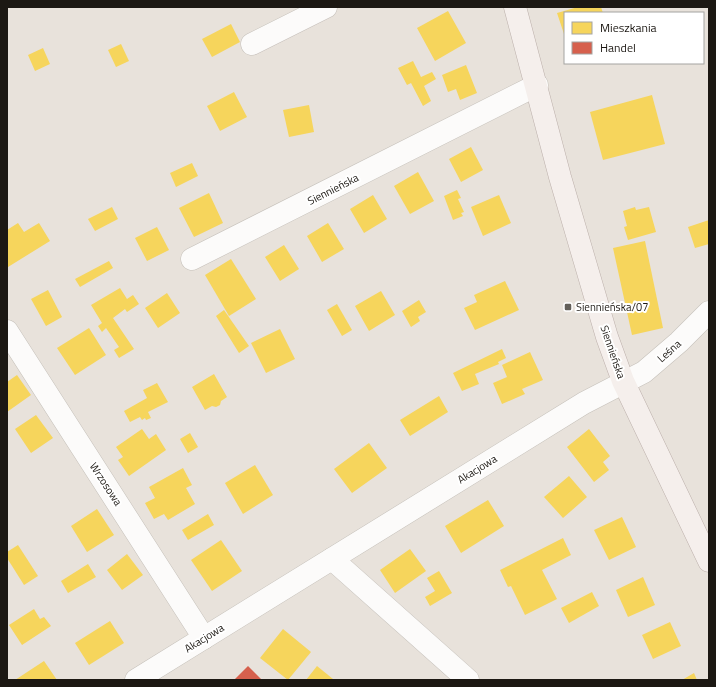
<svg xmlns="http://www.w3.org/2000/svg" width="716" height="687" font-family="'Titillium Web',sans-serif">
<style>
.homes{fill:#f6d55c}
.shops{fill:#d6604d}
.lines{fill:none;stroke-linecap:round;stroke-linejoin:round}
.minor-casing{stroke:#c5c0ba;stroke-width:23}
.major-casing{stroke:#bcb0ab;stroke-width:23}
.minor{stroke:#fcfbfa;stroke-width:22}
.major{stroke:#f5efec;stroke-width:22}
.poi-dot{fill:#635f59;stroke:#fff;stroke-width:1.5}
.labels{text-anchor:middle;stroke-width:4;stroke-linejoin:round;paint-order:stroke}
.street-label{font-size:11px;fill:#1c1813;stroke:#fff}
.poi-label{font-size:11px;fill:#1c1813;stroke:#fff;text-anchor:start}
</style>
<rect width="100%" height="100%" fill="#e8e2db"/>
<!-- homes -->
<g class="homes">
<path d="M578,7H601L603,13H565V37L557,13Z"/>
<path d="M448,11L466,43L435,61L417,28Z"/>
<path d="M231,24L240,42L212,57L202,39Z"/>
<path d="M121,44L129,61L116,67L108,50Z"/>
<path d="M43,48L50,64L35,71L28,55Z"/>
<path d="M413,61L421,77L432,72L436,79L424,86L431,101L423,106L411,83L407,85L398,68Z"/>
<path d="M466,65L477,93L460,100L456,89L448,92L442,75Z"/>
<path d="M234,92L247,117L220,131L207,106Z"/>
<path d="M652,95L665,144L603,160L590,112Z"/>
<path d="M309,105L314,132L289,137L283,110Z"/>
<path d="M471,147L483,170L461,182L449,159Z"/>
<path d="M192,163L198,176L176,187L170,173Z"/>
<path d="M418,172L434,201L410,214L394,186Z"/>
<path d="M457,190L461,198L458,199L464,212L461,213L463,216L453,220L444,196Z"/>
<path d="M209,193L223,223L194,237L179,208Z"/>
<path d="M373,195L387,219L364,233L350,209Z"/>
<path d="M499,195L511,223L483,236L471,207Z"/>
<path d="M112,207L118,219L95,231L88,219Z"/>
<path d="M635,207L636,210L649,207L656,232L628,240L624,227L627,226L623,211Z"/>
<path d="M709,220V244L695,248L688,227Z"/>
<path d="M18,223L24,232L39,223L50,241L8,267L7,230Z"/>
<path d="M328,223L344,249L322,262L307,236Z"/>
<path d="M157,227L169,250L147,261L135,238Z"/>
<path d="M645,241L663,328L632,335L613,248Z"/>
<path d="M284,245L299,269L280,281L265,257Z"/>
<path d="M231,259L256,299L229,316L205,275Z"/>
<path d="M109,261L113,268L80,287L75,279Z"/>
<path d="M505,281L519,310L475,330L464,308L477,302L474,295Z"/>
<path d="M120,288L127,299L133,295L139,304L127,312L125,309L113,318L134,349L119,358L114,350L119,347L106,328L102,332L98,326L102,323L91,305Z"/>
<path d="M48,290L62,317L46,326L31,299Z"/>
<path d="M381,291L395,315L369,331L355,306Z"/>
<path d="M167,293L180,313L158,328L145,308Z"/>
<path d="M419,300L426,312L418,317L420,321L411,327L402,311Z"/>
<path d="M337,304L352,330L342,336L327,310Z"/>
<path d="M224,310L249,346L239,353L216,316Z"/>
<path d="M89,328L106,355L75,375L57,348Z"/>
<path d="M280,329L295,359L266,373L251,343Z"/>
<path d="M502,349L506,358L498,362L499,364L475,374L479,384L462,391L453,373Z"/>
<path d="M530,352L543,380L522,389L525,394L502,404L493,383L507,377L502,365Z"/>
<path d="M214,374L227,397L221,401L220,405L216,407L212,406L205,410L192,387Z"/>
<path d="M17,375L31,395L7,412V382Z"/>
<path d="M157,383L168,402L148,412L151,418L146,420L145,418L142,420L140,417L130,422L124,411L147,398L143,390Z"/>
<path d="M439,396L448,412L410,436L400,420Z"/>
<path d="M36,415L53,438L31,453L15,429Z"/>
<path d="M142,429L149,439L156,434L166,450L129,476L118,460L123,457L116,447Z"/>
<path d="M589,429L610,456L603,462L609,470L594,482L567,447Z"/>
<path d="M190,433L198,447L188,453L180,439Z"/>
<path d="M369,443L387,468L352,493L334,469Z"/>
<path d="M255,465L273,495L243,514L225,483Z"/>
<path d="M183,468L192,485L186,488L195,504L168,520L164,514L154,519L145,503L155,498L149,487Z"/>
<path d="M569,476L587,497L563,518L544,497Z"/>
<path d="M488,500L504,526L461,553L445,526Z"/>
<path d="M97,509L114,535L87,552L71,526Z"/>
<path d="M208,514L214,525L188,540L182,530Z"/>
<path d="M622,517L636,547L609,560L594,530Z"/>
<path d="M563,538L571,555L542,570L557,599L525,615L511,586L508,587L500,570Z"/>
<path d="M221,540L242,571L212,591L191,560Z"/>
<path d="M18,545L38,576L24,585L7,558V552Z"/>
<path d="M410,549L426,571L395,593L380,570Z"/>
<path d="M127,554L143,575L122,590L107,570Z"/>
<path d="M88,564L96,577L68,593L61,581Z"/>
<path d="M439,571L452,593L430,606L425,597L435,591L427,578Z"/>
<path d="M643,577L655,605L628,617L616,590Z"/>
<path d="M592,592L599,606L569,623L561,608Z"/>
<path d="M34,609L40,619L44,617L51,626L22,645L9,625Z"/>
<path d="M110,621L124,643L89,665L75,643Z"/>
<path d="M670,622L681,646L653,659L642,635Z"/>
<path d="M283,629L311,652L288,680L260,658Z"/>
<path d="M44,661L57,680H15Z"/>
<path d="M317,666L333,679L332,680H306Z"/>
<path d="M694,673L697,680H682Z"/>
</g>
<!-- shops -->
<path class="shops" d="M248,666L262,680H234Z"/>
<g class="lines">
<!-- minor casing -->
<g class="minor-casing">
<g id="minor">
<path d="M252,44L326,7"/>
<path d="M192,259L537,85"/>
<path d="M7,331L204,638"/>
<path d="M332,559L468,680"/>
<path d="M136,680L584,403L644,372L679,342L709,312"/>
</g>
</g>
<!-- major casing -->
<g class="major-casing">
<path id="major" d="M515,7L560,177L607,337L623,381L709,561"/>
</g>
<!-- minor -->
<use href="#minor" class="minor"/>
<!-- major -->
<use href="#major" class="major"/>
</g>
<!-- markers -->
<rect class="poi-dot" x="564" y="303" width="8" height="8" rx="2"/>
<g class="labels">
<!-- street labels -->
<g class="street-label">
<text transform="translate(333 189) rotate(-27)" y="4">Siennieńska</text>
<text transform="translate(669 351) rotate(-42)" y="4">Leśna</text>
<text transform="translate(613 352) rotate(71)" y="4">Siennieńska</text>
<text transform="translate(477 469) rotate(-32)" y="4">Akacjowa</text>
<text transform="translate(106 484) rotate(57)" y="4">Wrzosowa</text>
<text transform="translate(204 638) rotate(-32)" y="4">Akacjowa</text>
</g>
<!-- poi labels -->
<g class="poi-label">
<text x="576" y="311">Siennieńska/07</text>
</g>
</g>
<!-- border -->
<rect width="716" height="687" fill="none" stroke="#1c1813" stroke-width="16"/>
<!-- legend -->
<rect x="564" y="12" width="140" height="52" fill="#ffffff" stroke="#a4a3a1"/>
<rect x="572" y="22" width="20" height="12" fill="#f6d55c" stroke="#a4a3a1"/>
<text x="600" y="32" font-size="12" fill="#1c1813">Mieszkania</text>
<rect x="572" y="42" width="20" height="12" fill="#d6604d" stroke="#a4a3a1"/>
<text x="600" y="52" font-size="12" fill="#1c1813">Handel</text>
</svg>
